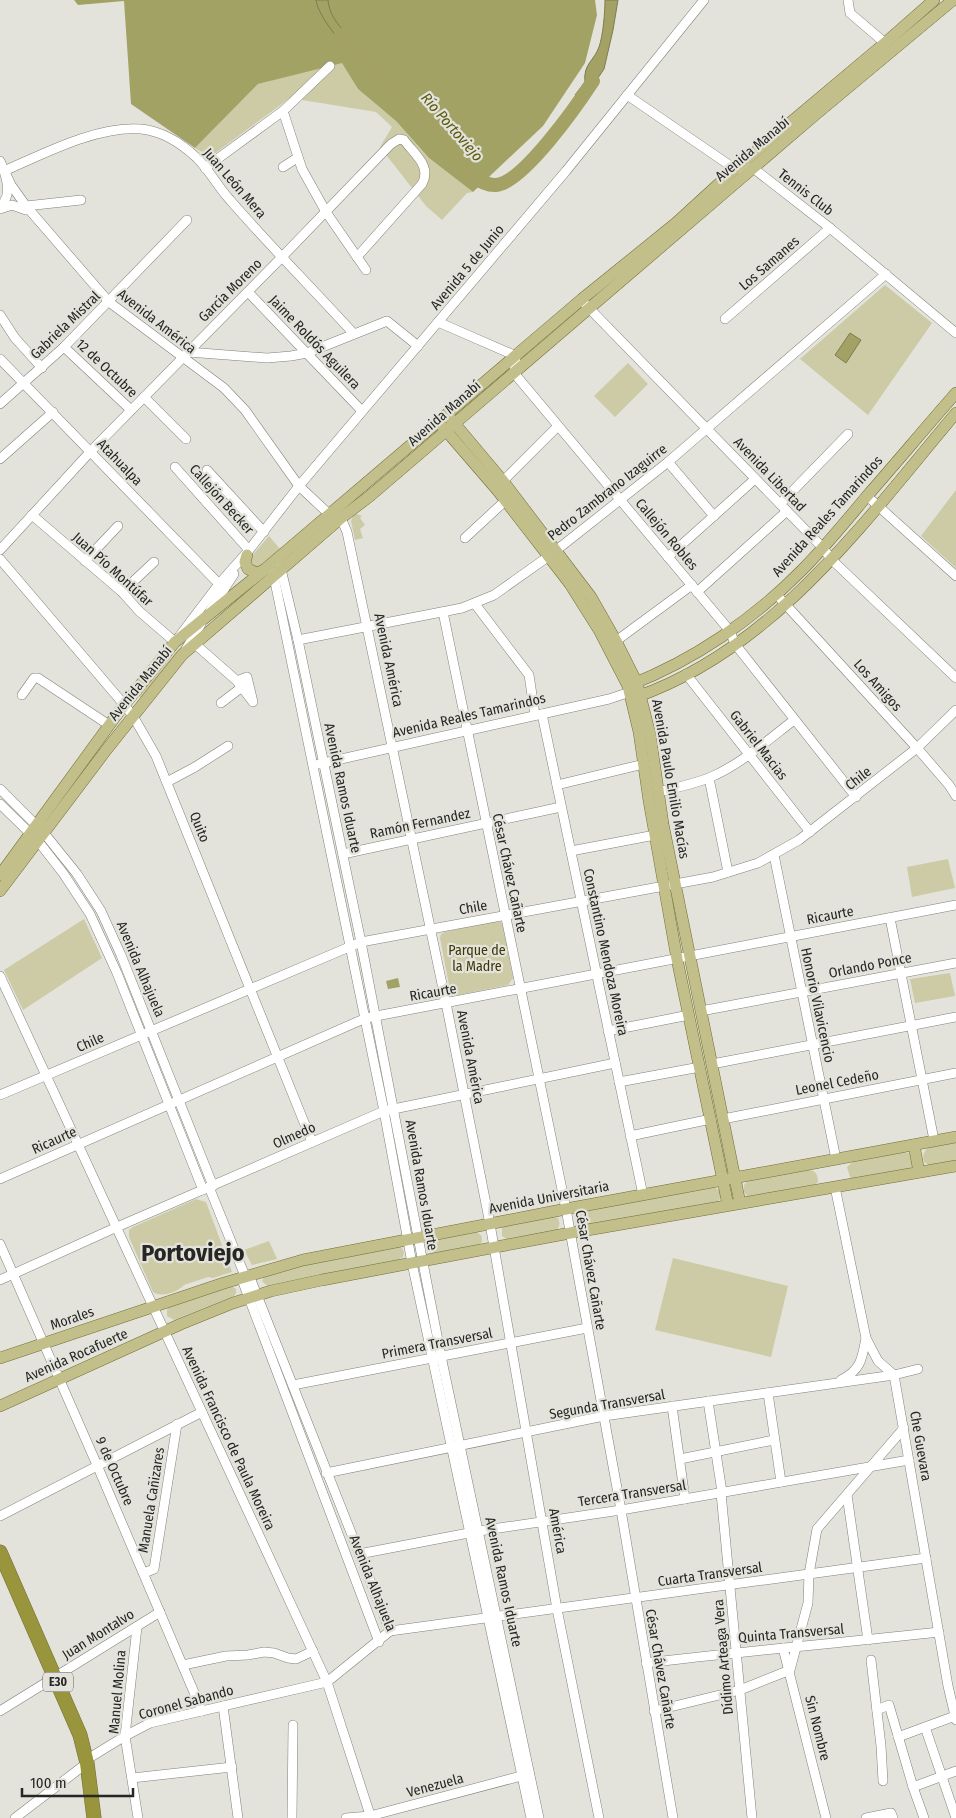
<svg xmlns="http://www.w3.org/2000/svg" width="956" height="1818" font-family="'Fira Sans Condensed',sans-serif">
<style>
.green{fill:#cccba5}
.forest{fill:#a3a265}
.water{fill:#a3a164;stroke:#7e7c51}
.lines{fill:none;stroke-linecap:round;stroke-linejoin:round}
.river{stroke:#a3a164;stroke-width:14}
.minor-casing{stroke:#81817b;stroke-width:10}
.major-casing{stroke:#716e34;stroke-width:12}
.highway-casing{stroke:#716e34;stroke-width:15}
.minor{stroke:#fff;stroke-width:9}
.major{stroke:#c2bf8a;stroke-width:11}
.highway{stroke:#99953c;stroke-width:14}
.labels{text-anchor:middle;stroke-width:4.5;stroke-linejoin:round;paint-order:stroke}
.shield{fill:#e3e3dc;stroke:#5f5f5b;stroke-width:1}
.shield-label{font-size:12px;font-weight:bold;fill:#262624}
.street-label{font-size:14px;fill:#262624;stroke:#e3e3dc}
.park-label{font-size:14px;fill:#3a3705;stroke:#e3e3dc}
.water-label{font-size:15px;font-style:italic;fill:#5d5a12;stroke:#e3e3dc}
.town-label{font-size:24px;font-weight:bold;fill:#262624;stroke:#e3e3dc}
</style>
<rect width="100%" height="100%" fill="#e3e3dc"/>
<!-- green -->
<g class="green">
<path d="M342,62L358,89L396,121L429,158L473,192L467,193L442,220L426,206L380,147L392,127L376,112L290,98L210,157L195,148L258,84Z"/>
<path d="M885,285L932,323L868,415L800,359Z"/>
<path d="M628,363L648,384L615,417L594,396Z"/>
<path d="M956,490V568L921,536Z"/>
<path d="M354,513L362,516L360,518L365,525L360,529L363,538L355,540L351,521Z"/>
<path d="M269,536L281,550L260,569L254,570L249,559Z"/>
<path d="M188,638L183,646L142,697H139V695Z"/>
<path d="M948,859L955,888L912,897L907,867Z"/>
<path d="M84,919L102,958L23,1010L4,970Z"/>
<path d="M496,921L501,922L503,926L513,978L508,985L458,995L450,990L440,938L441,934L444,932Z"/>
<path d="M950,973L955,996L915,1003L910,979Z"/>
<path d="M956,1142V1162L932,1167L924,1162C919,1143 943,1144 956,1142Z"/>
<path d="M903,1152L909,1153L912,1158V1167L908,1170L852,1179L850,1177L847,1167L854,1161Z"/>
<path d="M808,1170C815,1170 818,1174 818,1182L814,1186L748,1197L744,1192V1185L749,1180Z"/>
<path d="M714,1187L720,1191C722,1197 720,1200 716,1203L586,1225L581,1224L579,1220L581,1213L584,1211Z"/>
<path d="M196,1199L206,1202L232,1272L213,1278L208,1277L184,1285C178,1292 161,1298 153,1292L129,1237V1230L133,1227Z"/>
<path d="M553,1217L558,1218C560,1223 560,1225 557,1230L508,1240L502,1236V1228L506,1225Z"/>
<path d="M476,1232C481,1234 482,1236 482,1241L480,1245L434,1253L431,1252L427,1249L428,1243L432,1240Z"/>
<path d="M269,1241L277,1259L252,1265L244,1250Z"/>
<path d="M394,1247H401L404,1252L403,1257L398,1260L269,1286L266,1285L262,1281L264,1276L266,1274L337,1258Z"/>
<path d="M673,1258L788,1286L771,1357L655,1330Z"/>
<path d="M231,1286L236,1289V1293L234,1296L174,1320L167,1316V1310L170,1306Z"/>
</g>
<!-- forest -->
<g class="forest">
<path d="M74,0H595L597,15L585,63L543,126L473,192L429,158L396,121L358,89L342,63L258,84L195,148L131,104L124,1L78,5Z"/>
<path d="M398,978L400,987L388,989L386,981Z"/>
</g>
<!-- water -->
<g class="water">
<path d="M316,0H328C330,23 350,35 364,52C357,49 350,47 345,44C335,38 317,11 316,0Z"/>
<path d="M605,0H618L613,30L604,69L586,96L575,95L585,82C583,64 594,61 599,47C603,36 605,12 605,0Z"/>
<path d="M850,333L861,340L846,363L835,355Z"/>
</g>
<g class="lines">
<!-- river -->
<path class="river" d="M341,35L399,91L468,174C476,178 486,186 496,185C523,183 578,104 593,81"/>
<!-- minor casing -->
<g class="minor-casing">
<g id="minor">
<path d="M848,0L850,13L885,43"/>
<path d="M330,66L283,111L302,169L326,212L366,270"/>
<path d="M627,95L735,169L753,168L830,228L956,333"/>
<path d="M0,161L11,185L26,206L109,302L224,388L245,410L299,486L330,515L341,518L347,532L446,1003L490,1224L557,1609L599,1818"/>
<path d="M283,167L297,158"/>
<path d="M205,168L283,111"/>
<path d="M26,206L81,200"/>
<path d="M0,207C11,196 8,184 4,171C43,154 98,125 141,129C162,131 182,144 197,158C210,171 218,187 230,200C270,246 313,289 354,334"/>
<path d="M0,209L12,205L26,210"/>
<path d="M248,292L362,411"/>
<path d="M585,304L823,548L831,559L956,678"/>
<path d="M0,315L15,338L42,368"/>
<path d="M725,319L830,228"/>
<path d="M438,322L516,356L514,373L730,631L735,644L856,797"/>
<path d="M64,347L131,410"/>
<path d="M188,352L267,358L291,356L307,353L387,321L418,346"/>
<path d="M0,359L219,584"/>
<path d="M144,397L186,439"/>
<path d="M0,404L64,347L187,220"/>
<path d="M0,459L53,412"/>
<path d="M668,462L714,516"/>
<path d="M175,467L249,550"/>
<path d="M207,470L264,532"/>
<path d="M503,481L558,426"/>
<path d="M867,496L956,576"/>
<path d="M780,504L848,434"/>
<path d="M32,515L122,592L139,611L175,642L219,584L249,550L299,486L566,171L704,0"/>
<path d="M465,538L505,501"/>
<path d="M0,550L91,451L282,257L391,144L399,139L404,140C414,154 432,166 422,184L357,257"/>
<path d="M668,557L755,479"/>
<path d="M0,559L121,701L133,716L156,756L312,1142"/>
<path d="M85,561L118,526"/>
<path d="M280,565L298,640L361,942L441,1356L539,1818"/>
<path d="M273,572L384,1111L412,1263L531,1818"/>
<path d="M122,592L154,562"/>
<path d="M697,592L787,511"/>
<path d="M776,594L917,748L949,785L956,796"/>
<path d="M475,604L529,675L535,715"/>
<path d="M210,611L234,574"/>
<path d="M443,612L566,1209L621,1510L673,1818"/>
<path d="M298,640L462,608L494,595L549,556L668,462L886,274"/>
<path d="M616,641L692,585"/>
<path d="M195,644L237,681L253,702L247,677L237,681"/>
<path d="M186,649L201,624"/>
<path d="M686,674L810,832"/>
<path d="M22,695L34,678H38L109,725"/>
<path d="M221,703L242,687"/>
<path d="M542,714L643,1195"/>
<path d="M319,764L609,699L630,692"/>
<path d="M709,778L728,872"/>
<path d="M167,782L195,767L228,746"/>
<path d="M557,785L644,764"/>
<path d="M0,789L44,833L77,874L101,911L121,955L213,1186"/>
<path d="M658,792C676,788 694,784 711,777C741,764 768,740 794,720"/>
<path d="M0,804L38,841L63,873L90,914L117,973L203,1190"/>
<path d="M571,851L655,835"/>
<path d="M343,854L561,807"/>
<path d="M774,855L836,1159"/>
<path d="M890,918L934,1140"/>
<path d="M0,976L327,1682L371,1818"/>
<path d="M701,1011L956,963"/>
<path d="M608,1031L689,1015"/>
<path d="M712,1064L956,1017"/>
<path d="M619,1082L700,1067"/>
<path d="M0,1095L361,942L713,877L758,863L799,840L917,748L956,710"/>
<path d="M723,1119L956,1073"/>
<path d="M630,1136L711,1119"/>
<path d="M0,1179L366,1018L956,905"/>
<path d="M209,1187L245,1276"/>
<path d="M835,1187L866,1338L878,1361L894,1375L948,1686L956,1720"/>
<path d="M0,1244L97,1465L202,1711"/>
<path d="M249,1275L390,1631"/>
<path d="M241,1277L379,1642"/>
<path d="M0,1280L117,1227L384,1111L615,1063"/>
<path d="M841,1380C861,1370 862,1359 866,1338"/>
<path d="M293,1385L587,1328"/>
<path d="M768,1393L781,1482"/>
<path d="M708,1401L722,1492"/>
<path d="M672,1406L685,1499"/>
<path d="M680,1459L774,1440"/>
<path d="M326,1473L604,1416L894,1375L918,1369"/>
<path d="M721,1493L752,1818"/>
<path d="M847,1495L868,1640"/>
<path d="M0,1516L202,1412"/>
<path d="M359,1554L479,1531L621,1510L909,1460"/>
<path d="M144,1573L154,1569L177,1424"/>
<path d="M137,1627L125,1736L138,1818"/>
<path d="M390,1631L926,1558"/>
<path d="M783,1648L826,1818"/>
<path d="M871,1660L881,1746L883,1781"/>
<path d="M646,1663C744,1651 841,1643 939,1632"/>
<path d="M183,1665L226,1656L248,1655L264,1652L274,1653L288,1658L296,1659L313,1651"/>
<path d="M223,1706L238,1818"/>
<path d="M877,1710L889,1705L913,1787L924,1818"/>
<path d="M0,1711L160,1612"/>
<path d="M654,1711L740,1690L790,1670L808,1603L809,1574L817,1529L904,1428"/>
<path d="M925,1727L956,1818"/>
<path d="M898,1737L955,1716"/>
<path d="M132,1778L232,1767"/>
<path d="M913,1787L956,1771"/>
<path d="M15,1818L87,1763L86,1760L125,1736L150,1723L327,1682L390,1631"/>
<path d="M292,1818L293,1725"/>
<path d="M346,1818L370,1816L525,1775"/>
<path d="M866,1818L891,1813L893,1818"/>
</g>
</g>
<!-- major casing -->
<g class="major-casing">
<g id="major">
<path d="M450,418L503,481L591,597L616,641L637,683L650,734L663,824L740,1203"/>
<path d="M442,426L498,491L570,584L599,630L628,686L639,732L649,801L677,959L728,1205"/>
<path d="M247,555L245,562L248,569L257,573L264,570"/>
<path d="M630,685C694,660 754,619 802,570C825,547 846,521 867,496C897,462 926,427 956,393"/>
<path d="M636,697C774,649 865,521 956,413"/>
<path d="M0,875L121,709L175,642L264,570L582,299L676,223L735,169L885,43L934,0"/>
<path d="M0,891L107,749L182,655L341,518L370,496L815,115L953,0"/>
<path d="M914,1145L919,1172"/>
<path d="M0,1358L224,1283L303,1260L566,1209L956,1137"/>
<path d="M0,1406L181,1324L233,1303L271,1291L322,1280L570,1233L956,1166"/>
</g>
</g>
<!-- highway casing -->
<g class="highway-casing">
<path id="highway" d="M0,1552L80,1735L87,1763L94,1818"/>
</g>
<!-- minor -->
<use href="#minor" class="minor"/>
<!-- major -->
<use href="#major" class="major"/>
<!-- highway -->
<use href="#highway" class="highway"/>
</g>
<g class="labels">
<!-- shield labels -->
<rect class="shield" x="43" y="1672.5" width="30" height="19" rx="4"/>
<g class="shield-label">
<text x="58" y="1686">E30</text>
</g>
<!-- street labels -->
<g class="street-label">
<text transform="translate(752 149) rotate(-40)" y="5">Avenida Manabí</text>
<text transform="translate(235 183) rotate(49)" y="5">Juan León Mera</text>
<text transform="translate(806 192) rotate(38)" y="5">Tennis Club</text>
<text transform="translate(769 263) rotate(-41)" y="5">Los Samanes</text>
<text transform="translate(467 267) rotate(-50)" y="5">Avenida 5 de Junio</text>
<text transform="translate(230 290) rotate(-45)" y="5">García Moreno</text>
<text transform="translate(157 321) rotate(38)" y="5">Avenida América</text>
<text transform="translate(65 325) rotate(-44)" y="5">Gabriela Mistral</text>
<text transform="translate(315 342) rotate(46)" y="5">Jaime Roldós Aguilera</text>
<text transform="translate(107 368) rotate(43)" y="5">12 de Octubre</text>
<text transform="translate(444 413) rotate(-41)" y="5">Avenida Manabí</text>
<text transform="translate(120 462) rotate(46)" y="5">Atahualpa</text>
<text transform="translate(770 474) rotate(46)" y="5">Avenida Libertad</text>
<text transform="translate(607 492) rotate(-38)" y="5">Pedro Zambrano Izaguirre</text>
<text transform="translate(222 499) rotate(48)" y="5">Callejón Becker</text>
<text transform="translate(827 516) rotate(-48)" y="5">Avenida Reales Tamarindos</text>
<text transform="translate(667 534) rotate(50)" y="5">Callejón Robles</text>
<text transform="translate(113 569) rotate(42)" y="5">Juan Pío Montúfar</text>
<text transform="translate(389 660) rotate(78)" y="5">Avenida América</text>
<text transform="translate(140 683) rotate(-51)" y="5">Avenida Manabí</text>
<text transform="translate(878 685) rotate(48)" y="5">Los Amigos</text>
<text transform="translate(469 715) rotate(-13)" y="5">Avenida Reales Tamarindos</text>
<text transform="translate(759 745) rotate(52)" y="5">Gabriel Macias</text>
<text transform="translate(858 778) rotate(-38)" y="5">Chile</text>
<text transform="translate(671 779) rotate(80)" y="5">Avenida Paulo Emilio Macías</text>
<text transform="translate(343 788) rotate(78)" y="5">Avenida Ramos Iduarte</text>
<text transform="translate(420 823) rotate(-12)" y="5">Ramón Fernandez</text>
<text transform="translate(200 827) rotate(68)" y="5">Quito</text>
<text transform="translate(510 873) rotate(78)" y="5">César Chávez Cañarte</text>
<text transform="translate(473 907) rotate(-10)" y="5">Chile</text>
<text transform="translate(830 915) rotate(-11)" y="5">Ricaurte</text>
<text transform="translate(606 952) rotate(78)" y="5">Constantino Mendoza Moreira</text>
<text transform="translate(870 965) rotate(-11)" y="5">Orlando Ponce</text>
<text transform="translate(141 969) rotate(67)" y="5">Avenida Alhajuela</text>
<text transform="translate(433 992) rotate(-10)" y="5">Ricaurte</text>
<text transform="translate(818 1005) rotate(78)" y="5">Honorio Vilavicencio</text>
<text transform="translate(90 1042) rotate(-24)" y="5">Chile</text>
<text transform="translate(471 1057) rotate(79)" y="5">Avenida América</text>
<text transform="translate(837 1082) rotate(-11)" y="5">Leonel Cedeño</text>
<text transform="translate(294 1135) rotate(-24)" y="5">Olmedo</text>
<text transform="translate(54 1140) rotate(-24)" y="5">Ricaurte</text>
<text transform="translate(422 1185) rotate(80)" y="5">Avenida Ramos Iduarte</text>
<text transform="translate(549 1197) rotate(-11)" y="5">Avenida Universitaria</text>
<text transform="translate(591 1270) rotate(80)" y="5">César Chávez Cañarte</text>
<text transform="translate(72 1318) rotate(-19)" y="5">Morales</text>
<text transform="translate(437 1343) rotate(-11)" y="5">Primera Transversal</text>
<text transform="translate(76 1355) rotate(-24)" y="5">Avenida Rocafuerte</text>
<text transform="translate(607 1404) rotate(-10)" y="5">Segunda Transversal</text>
<text transform="translate(229 1438) rotate(65)" y="5">Avenida Francisco de Paula Moreira</text>
<text transform="translate(921 1446) rotate(80)" y="5">Che Guevara</text>
<text transform="translate(115 1471) rotate(66)" y="5">9 de Octubre</text>
<text transform="translate(632 1493) rotate(-9)" y="5">Tercera Transversal</text>
<text transform="translate(151 1500) rotate(-81)" y="5">Manuela Cañizares</text>
<text transform="translate(558 1531) rotate(80)" y="5">América</text>
<text transform="translate(710 1574) rotate(-8)" y="5">Cuarta Transversal</text>
<text transform="translate(504 1582) rotate(78)" y="5">Avenida Ramos Iduarte</text>
<text transform="translate(373 1583) rotate(68)" y="5">Avenida Alhajuela</text>
<text transform="translate(791 1633) rotate(-5)" y="5">Quinta Transversal</text>
<text transform="translate(98 1634) rotate(-32)" y="5">Juan Montalvo</text>
<text transform="translate(723 1657) rotate(-95)" y="5">Dídimo Arteaga Vera</text>
<text transform="translate(661 1669) rotate(80)" y="5">César Chávez Cañarte</text>
<text transform="translate(117 1692) rotate(-85)" y="5">Manuel Molina</text>
<text transform="translate(186 1702) rotate(-15)" y="5">Coronel Sabando</text>
<text transform="translate(818 1728) rotate(76)" y="5">Sin Nombre</text>
<text transform="translate(435 1785) rotate(-15)" y="5">Venezuela</text>
</g>
<!-- park labels -->
<g class="park-label">
<text x="477" y="955">Parque de<tspan x="477" dy="16">la Madre</tspan></text>
</g>
<!-- water labels -->
<g class="water-label">
<text transform="translate(452 127) rotate(49)" y="5">Río Portoviejo</text>
</g>
<!-- town labels -->
<g class="town-label">
<text x="193" y="1261">Portoviejo</text>
</g>
</g>
<!-- scale -->
<path d="M22 1788v8h111v-8" fill="none" stroke="#262624" stroke-width="2.5"/>
<text x="30" y="1788" font-size="15" fill="#262624" stroke="#e3e3dc" stroke-width="4" paint-order="stroke">100 m</text>
</svg>
